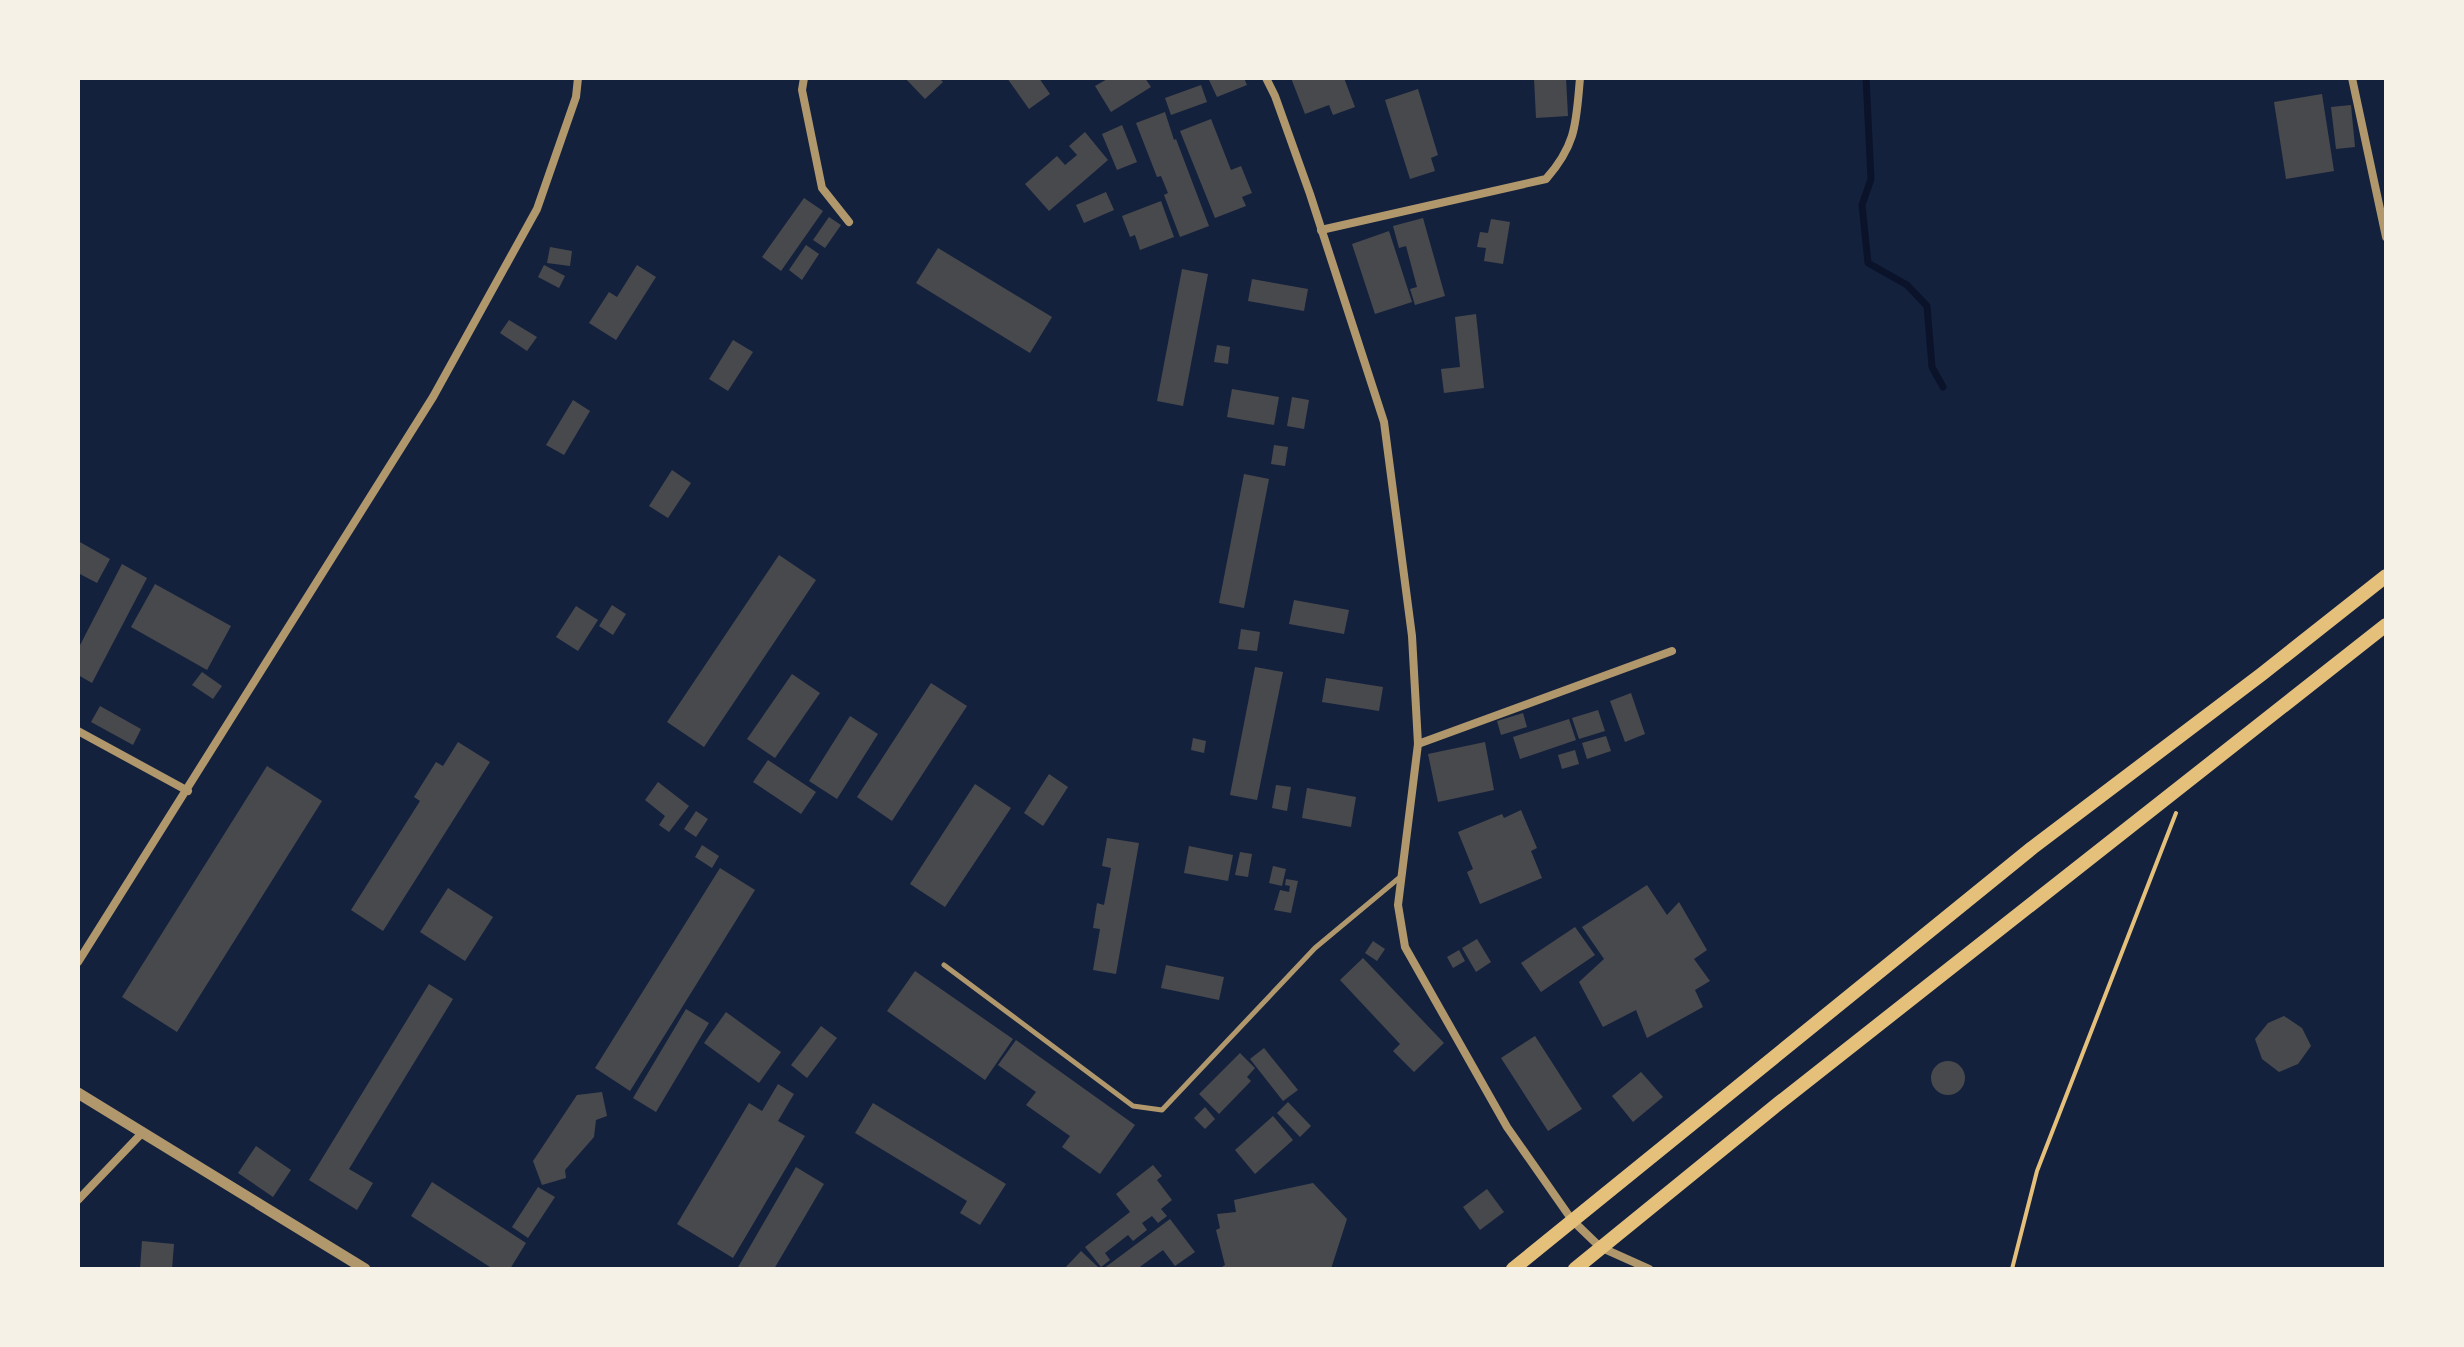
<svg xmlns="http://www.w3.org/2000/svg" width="2464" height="1347" font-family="Mulish,sans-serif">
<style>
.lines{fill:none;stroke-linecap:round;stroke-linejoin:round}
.stream{stroke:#0b132b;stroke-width:7}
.building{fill:#48494c}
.path{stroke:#e5c07b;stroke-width:4}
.service{stroke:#b1986c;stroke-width:5}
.minor{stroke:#b1986c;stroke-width:8}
.tertiary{stroke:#b1986c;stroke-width:11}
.primary{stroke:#e5c07b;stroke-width:14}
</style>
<rect width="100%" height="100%" fill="#14213d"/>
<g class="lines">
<!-- stream -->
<path class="stream" d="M1866,78L1871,179L1862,205L1868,263L1907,285L1927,306L1932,367L1943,387"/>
</g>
<!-- building -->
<g class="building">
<path d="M905,78H939L943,82L925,99Z"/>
<path d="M1007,78H1039L1050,94L1029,109Z"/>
<path d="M1109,78H1145L1151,87L1111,112L1095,86Z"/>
<path d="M1213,78H1244L1247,85L1217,97L1209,80Z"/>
<path d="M1291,78H1344L1355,107L1333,115L1329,105L1305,114Z"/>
<path d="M1534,78H1566L1568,116L1536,118Z"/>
<path d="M1201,85L1207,102L1171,115L1165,98Z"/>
<path d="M1418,89L1438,155L1431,158L1435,171L1410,179L1385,100Z"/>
<path d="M2322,94L2334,171L2286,179L2274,102Z"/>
<path d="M2351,105L2355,147L2336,149L2331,107Z"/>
<path d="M1165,112L1174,140L1176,139L1209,226L1180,237L1164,195L1168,193L1161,176L1157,177L1136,123Z"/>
<path d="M1211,119L1231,170L1241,166L1252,193L1242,197L1246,206L1215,218L1180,131Z"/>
<path d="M1122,125L1137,162L1117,170L1102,134Z"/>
<path d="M1085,132L1108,160L1049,211L1025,184L1057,156L1065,165L1077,155L1069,146Z"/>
<path d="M1106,192L1114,210L1084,223L1076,205Z"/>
<path d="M804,198L823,211L781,271L762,257Z"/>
<path d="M1161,201L1174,237L1140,250L1135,235L1130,237L1122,216Z"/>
<path d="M829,217L841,225L825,248L813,240Z"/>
<path d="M1423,218L1445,296L1415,305L1410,289L1417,287L1406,246L1399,248L1393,226Z"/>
<path d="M1491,219L1510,222L1503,264L1484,261L1486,248L1477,247L1480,232L1488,233Z"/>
<path d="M1389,231L1412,302L1375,314L1352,244Z"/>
<path d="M806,245L819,254L802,280L789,270Z"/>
<path d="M550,247L572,251L570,266L547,263Z"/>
<path d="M938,248L1052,317L1030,353L916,283Z"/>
<path d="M544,265L565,276L559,288L538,277Z"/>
<path d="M637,265L656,277L616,340L589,323L609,292L617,297Z"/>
<path d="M1182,269L1208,274L1183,406L1157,401Z"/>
<path d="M1252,279L1308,289L1304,311L1248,301Z"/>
<path d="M1476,314L1484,388L1444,393L1441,369L1460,367L1455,317Z"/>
<path d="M509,320L537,337L527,351L500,333Z"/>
<path d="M733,340L753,352L728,391L709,379Z"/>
<path d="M1217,345L1230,347L1228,364L1214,362Z"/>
<path d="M1232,389L1279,397L1274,425L1227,417Z"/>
<path d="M1292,397L1309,400L1304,429L1287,426Z"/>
<path d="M573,400L590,411L564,455L546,445Z"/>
<path d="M1274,445L1288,447L1285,466L1271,464Z"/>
<path d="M672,470L691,483L668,518L649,506Z"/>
<path d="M1244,474L1269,479L1244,608L1219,603Z"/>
<path d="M78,541L110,559L97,583L78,573Z"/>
<path d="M779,555L816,580L704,747L667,722Z"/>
<path d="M122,564L147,578L92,683L78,675V649Z"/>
<path d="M155,584L231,626L207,670L131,627Z"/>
<path d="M1294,600L1349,610L1344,634L1289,624Z"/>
<path d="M612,605L626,614L613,635L599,626Z"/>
<path d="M576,606L598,620L578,651L556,637Z"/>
<path d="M1241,629L1260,632L1257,651L1238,649Z"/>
<path d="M1255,667L1283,672L1257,800L1230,795Z"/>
<path d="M202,672L222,686L213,699L192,685Z"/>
<path d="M792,674L820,693L775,758L747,739Z"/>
<path d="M1326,678L1383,687L1379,711L1322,702Z"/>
<path d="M931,683L967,706L892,821L857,797Z"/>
<path d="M1631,693L1645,734L1625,742L1610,701Z"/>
<path d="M100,706L141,729L133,745L91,722Z"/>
<path d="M1598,710L1605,731L1579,739L1572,718Z"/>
<path d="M1523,713L1527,727L1501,735L1497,721Z"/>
<path d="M850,716L878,734L837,799L809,781Z"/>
<path d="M1569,719L1576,740L1520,759L1513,737Z"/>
<path d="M1606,736L1611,751L1587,759L1582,743Z"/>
<path d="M1193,738L1206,741L1204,753L1191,750Z"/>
<path d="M458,742L490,762L383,931L351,910L420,801L414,797L436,762L443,766Z"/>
<path d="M1485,742L1494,790L1438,802L1428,754Z"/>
<path d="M1575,750L1579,764L1562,769L1558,755Z"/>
<path d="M768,760L816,792L801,814L753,782Z"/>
<path d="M267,766L322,801L177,1032L122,997Z"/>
<path d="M1049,774L1068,787L1043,826L1024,813Z"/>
<path d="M658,782L689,806L669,832L659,825L665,816L645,800Z"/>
<path d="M975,784L1011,808L945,907L910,884Z"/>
<path d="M1276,785L1291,787L1287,811L1272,808Z"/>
<path d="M1307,788L1356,797L1351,827L1302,818Z"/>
<path d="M1521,810L1537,848L1531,851L1542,878L1480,904L1467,872L1473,869L1458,832L1502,814L1504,818Z"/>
<path d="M696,811L708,819L696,837L684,829Z"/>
<path d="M1107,838L1139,843L1116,974L1093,970L1100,929L1093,928L1097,903L1104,905L1111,868L1102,866Z"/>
<path d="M702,845L719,856L712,868L695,857Z"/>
<path d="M1189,846L1233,855L1228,881L1184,873Z"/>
<path d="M1240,852L1252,854L1248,877L1235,875Z"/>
<path d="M1273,866L1286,869L1282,886L1269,883Z"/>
<path d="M720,868L755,890L630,1091L595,1068Z"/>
<path d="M1286,879L1298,881L1291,913L1274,910L1280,890L1289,892L1290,886L1285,885Z"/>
<path d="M1647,885L1667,915L1679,902L1707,950L1694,959L1710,981L1695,990L1703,1007L1647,1038L1636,1010L1603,1027L1579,982L1604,959L1582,927Z"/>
<path d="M448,888L493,917L465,961L420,932Z"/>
<path d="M1575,927L1595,955L1541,992L1521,963Z"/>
<path d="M1477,939L1491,962L1476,972L1462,948Z"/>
<path d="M1373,941L1385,949L1377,961L1365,953Z"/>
<path d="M1459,950L1465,961L1453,968L1447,957Z"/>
<path d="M1363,958L1444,1043L1414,1072L1393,1051L1400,1044L1340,980Z"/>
<path d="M1166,965L1224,977L1219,1000L1161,988Z"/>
<path d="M915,971L1013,1039L985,1080L887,1011Z"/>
<path d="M429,984L453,999L349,1169L373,1183L357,1210L309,1180Z"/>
<path d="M686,1009L709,1023L656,1112L633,1098Z"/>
<path d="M726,1012L781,1052L759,1083L704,1043Z"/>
<path d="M2284,1016L2302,1028L2311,1046L2298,1064L2279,1072L2262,1059L2255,1039L2268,1023Z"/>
<path d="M821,1026L837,1038L807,1078L791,1065Z"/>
<path d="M1535,1036L1582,1109L1548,1131L1501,1058Z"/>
<path d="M1016,1040L1135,1125L1100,1174L1062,1147L1070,1136L1026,1105L1036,1092L998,1065Z"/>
<path d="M1264,1048L1298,1090L1283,1101L1250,1059Z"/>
<path d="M1240,1053L1255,1068L1247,1077L1251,1081L1219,1114L1199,1094Z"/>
<circle cx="1948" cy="1078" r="17"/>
<path d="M1641,1072L1663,1097L1633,1122L1612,1096Z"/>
<path d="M778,1084L794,1094L778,1121L805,1136L733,1258L677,1224L749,1103L762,1111Z"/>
<path d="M602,1092L607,1116L596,1120L594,1137L565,1170L566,1178L542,1185L533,1161L577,1095Z"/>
<path d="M1288,1102L1311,1126L1300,1137L1277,1113Z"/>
<path d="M873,1103L1006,1184L980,1225L960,1213L967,1201L855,1133Z"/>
<path d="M1205,1107L1215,1119L1205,1129L1194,1118Z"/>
<path d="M1273,1116L1293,1140L1255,1174L1235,1150Z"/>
<path d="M256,1146L291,1170L273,1197L238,1173Z"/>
<path d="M1153,1165L1162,1176L1157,1180L1172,1200L1161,1209L1167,1216L1158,1223L1152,1216L1142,1223L1147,1230L1133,1241L1128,1235L1105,1253L1110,1260L1101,1267L1085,1247L1130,1212L1116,1194Z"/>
<path d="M796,1167L824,1184L774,1269H737Z"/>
<path d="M432,1182L526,1243L510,1269H493L411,1216Z"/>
<path d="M1313,1183L1347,1219L1331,1269H1219L1225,1265L1216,1230L1220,1228L1217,1214L1236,1212L1234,1200Z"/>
<path d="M538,1187L555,1197L528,1238L512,1227Z"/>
<path d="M1487,1189L1504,1212L1480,1230L1463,1207Z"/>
<path d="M1170,1219L1195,1252L1175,1266L1163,1250L1137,1269H1103Z"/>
<path d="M142,1241L174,1244L172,1269H140Z"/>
<path d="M1081,1251L1098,1267L1064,1269Z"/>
</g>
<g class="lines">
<!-- path -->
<path class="path" d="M2012,1269L2037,1171L2176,813"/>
<!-- service -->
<path class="service" d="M944,965L1133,1106L1162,1110L1315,948L1399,878"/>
<!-- minor -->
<g class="minor">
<path d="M804,78L802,90L822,188L849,222"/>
<path d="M1266,78L1275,96L1310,194L1384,422L1412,636L1418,744L1398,905L1405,947L1507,1127L1572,1220L1600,1247L1649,1269"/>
<path d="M2352,78L2386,237"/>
<path d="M1321,230L1546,179C1577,144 1576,122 1580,78"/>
<path d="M78,731L188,791"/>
<path d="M1418,744L1672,651"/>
<path d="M78,962L433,397L537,209L576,97L578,78"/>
<path d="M78,1200L142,1133"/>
</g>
<!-- tertiary -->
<path class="tertiary" d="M78,1093L365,1269"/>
<!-- primary -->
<g class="primary">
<path d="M1513,1269L2032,848L2262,674L2386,576"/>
<path d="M1575,1269L1779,1103L2386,625"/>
</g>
</g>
<!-- border -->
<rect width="2464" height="1347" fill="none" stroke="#f6f1e7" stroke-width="160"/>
</svg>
